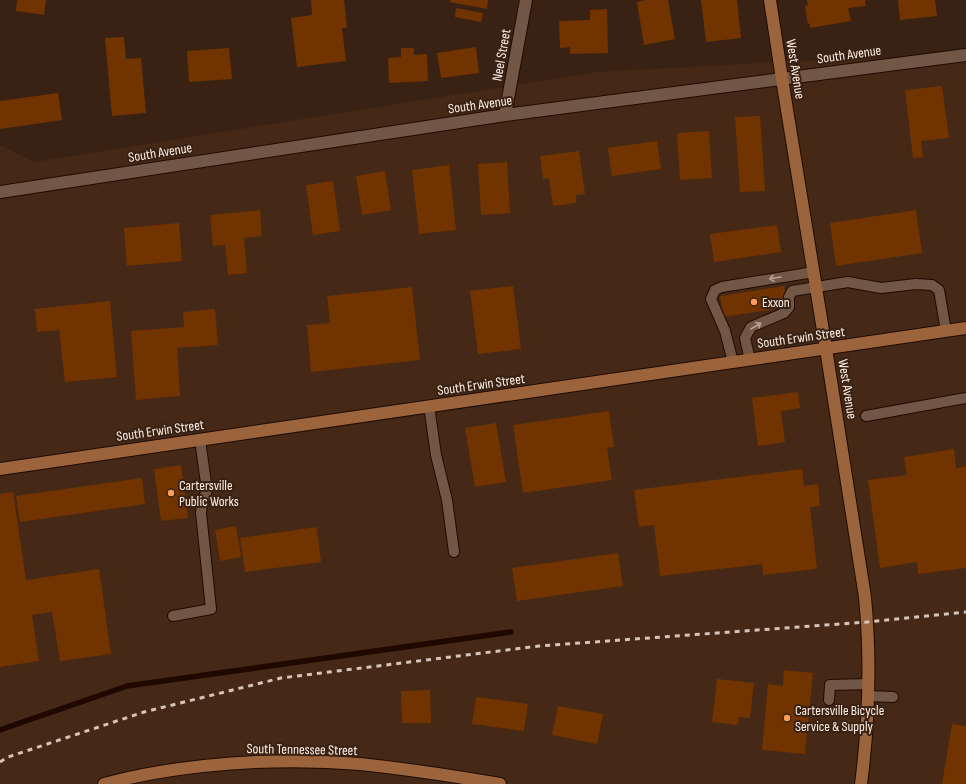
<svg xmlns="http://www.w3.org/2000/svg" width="966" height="784" font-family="'Sofia Sans Condensed',sans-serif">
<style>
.built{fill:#452815}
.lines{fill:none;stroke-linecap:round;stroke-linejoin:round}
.stream{stroke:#200700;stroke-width:5.5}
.building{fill:#713400}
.lane-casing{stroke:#200b00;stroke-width:12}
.street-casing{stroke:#200b00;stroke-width:14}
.secondary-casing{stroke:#200b00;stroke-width:14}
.lane{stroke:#725747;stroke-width:10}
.street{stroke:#725747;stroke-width:12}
.secondary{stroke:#9b643c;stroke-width:12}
.rail{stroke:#d6c4b9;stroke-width:3;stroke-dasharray:5 5;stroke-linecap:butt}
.oneway{stroke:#b8a296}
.poi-dot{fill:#ff9b59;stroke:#392213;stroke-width:1.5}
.labels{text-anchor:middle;stroke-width:4;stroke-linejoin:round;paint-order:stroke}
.street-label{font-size:14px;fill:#feeee4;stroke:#392213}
.poi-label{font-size:14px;fill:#feeee4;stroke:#392213;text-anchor:start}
</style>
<rect width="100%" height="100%" fill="#392213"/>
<!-- built -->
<path class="built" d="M966,56V784H0V145L34,162L597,72L796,61Z"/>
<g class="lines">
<!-- stream -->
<path class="stream" d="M0,730L127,686L511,632"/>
</g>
<!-- building -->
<g class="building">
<path d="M17,0H46L44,15L16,11Z"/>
<path d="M311,0H344L347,28H342L346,61L297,67L291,18L312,15Z"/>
<path d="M450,0H488L487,9L450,2Z"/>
<path d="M646,0H668L675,39L644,45L637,2Z"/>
<path d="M701,0H737L741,38L706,42Z"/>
<path d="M807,0H865L866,6L848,8L851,21L810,28V23L808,24L805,6L808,5Z"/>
<path d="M898,0H935L937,16L900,20Z"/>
<path d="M456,8L483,13L481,22L455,17Z"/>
<path d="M607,9L608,53L570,54V47L560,48L559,21L590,20V10Z"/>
<path d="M124,37L126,59L141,58L146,113L112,116L105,38Z"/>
<path d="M476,47L479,73L441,78L437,53Z"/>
<path d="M229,48L232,79L189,82L187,51Z"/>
<path d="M401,48H414V55L427,54L428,81L389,83L388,58L401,57Z"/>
<path d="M942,86L949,138L921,141L923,157L913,158L905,90Z"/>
<path d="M58,93L62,120L0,129V101Z"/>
<path d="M760,116L765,191L740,192L735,117Z"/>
<path d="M709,131L712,178L680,180L677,133Z"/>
<path d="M657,141L661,169L612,176L608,148Z"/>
<path d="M579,151L585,194L576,195V203L553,206L549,178L543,179L540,156Z"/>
<path d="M507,162L510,213L481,215L478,164Z"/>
<path d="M449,165L456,230L419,234L412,170Z"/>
<path d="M385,171L391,210L362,215L356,176Z"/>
<path d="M333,181L340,231L313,235L306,185Z"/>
<path d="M260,210L262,236L244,238L247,273L228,275L225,245L213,246L210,215Z"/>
<path d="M916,210L922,253L836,266L830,223Z"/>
<path d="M179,223L182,261L127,266L124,228Z"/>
<path d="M777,225L781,252L714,262L710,234Z"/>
<path d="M513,286L521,349L478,354L470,291Z"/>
<path d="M784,286L788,307L723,317L720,296Z"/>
<path d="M412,287L420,360L311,372L307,325L330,323L327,296Z"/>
<path d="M110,301L117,377L65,382L59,330L37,332L35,309Z"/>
<path d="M215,309L218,345L177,348L180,396L136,400L131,331L184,327L183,312Z"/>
<path d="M798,392L800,408L781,411L785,442L758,446L752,398Z"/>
<path d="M609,411L614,447L607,448L612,480L523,493L513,425Z"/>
<path d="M496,423L506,482L475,487L465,428Z"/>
<path d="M954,449L956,468L966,466V568L918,574L917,562L880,568L868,480L907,475L904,457Z"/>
<path d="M181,465L188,518L161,521L154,469Z"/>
<path d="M802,469L804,486L818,484L820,506L810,507L817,569L763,575L762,564L660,576L654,525L639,527L634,490Z"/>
<path d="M142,478L145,504L20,522L16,496Z"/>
<path d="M13,492L26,580L99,569L111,654L60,661L52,612L32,615L39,661L0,667V494Z"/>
<path d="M236,526L241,557L220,561L215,530Z"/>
<path d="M317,527L321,562L245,572L240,538Z"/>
<path d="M618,553L623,586L517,601L512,568Z"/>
<path d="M784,670L813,673L805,754L762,750L768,684L783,686Z"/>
<path d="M717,679L754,683L750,718L739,717L738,725L712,722Z"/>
<path d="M430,690L431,723H402L401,691Z"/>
<path d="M476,697L528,704L524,731L472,724Z"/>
<path d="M558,706L603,714L597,744L552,735Z"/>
<path d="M952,724L966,726V784H942Z"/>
</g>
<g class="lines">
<!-- lane casing -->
<g class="lane-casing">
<g id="lane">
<path d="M750,360L745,338L751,327L784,313L789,307V297L792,291L848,282L881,288L916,284L932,285L939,290L946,331"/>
<path d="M733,362L725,331L711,299L715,290L722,287L814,272"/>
<path d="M429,406L436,455L447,500L454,552"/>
<path d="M866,416L966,398"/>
<path d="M173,616L211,609L201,513L202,503L207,490L200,440"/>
<path d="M868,696L893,697"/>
<path d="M829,700L830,685L869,684"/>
</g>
</g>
<!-- street casing -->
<g class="street-casing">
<g id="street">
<path d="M505,115L526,0"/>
<path d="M0,192L505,115L966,55"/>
</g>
</g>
<!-- secondary casing -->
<g class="secondary-casing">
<g id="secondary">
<path d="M770,0L782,79L826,349L865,597C871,660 869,722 861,784"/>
<path d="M0,469L966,328"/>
<path d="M104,784C182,763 279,757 360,764C407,769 454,776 500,784"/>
</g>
</g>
<!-- lane -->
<use href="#lane" class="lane"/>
<!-- street -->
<use href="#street" class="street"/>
<!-- secondary -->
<use href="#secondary" class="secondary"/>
<!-- rail -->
<path class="rail" d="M0,762L8,757L144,712L281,678L539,646L867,622L966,612"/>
</g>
<!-- one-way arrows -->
<defs><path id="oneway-shaft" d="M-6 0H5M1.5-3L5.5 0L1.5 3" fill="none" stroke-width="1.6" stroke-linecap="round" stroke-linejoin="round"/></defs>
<g class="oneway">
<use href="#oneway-shaft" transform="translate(775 278) rotate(171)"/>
<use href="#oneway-shaft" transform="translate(756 326) rotate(-30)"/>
</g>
<!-- markers -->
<g class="poi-dot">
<circle cx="754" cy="302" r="4"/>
<circle cx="171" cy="493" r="4"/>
<circle cx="787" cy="718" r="4"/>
</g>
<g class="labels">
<!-- street labels -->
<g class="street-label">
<text transform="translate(849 54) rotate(-8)" y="5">South Avenue</text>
<text transform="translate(501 55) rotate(-80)" y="5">Neel Street</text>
<text transform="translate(796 69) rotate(81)" y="5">West Avenue</text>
<text transform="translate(480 104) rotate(-8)" y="5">South Avenue</text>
<text transform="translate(160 152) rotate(-9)" y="5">South Avenue</text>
<text transform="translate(801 337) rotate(-8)" y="5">South Erwin Street</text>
<text transform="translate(481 384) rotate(-8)" y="5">South Erwin Street</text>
<text transform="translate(848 389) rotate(81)" y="5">West Avenue</text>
<text transform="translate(160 430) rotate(-8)" y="5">South Erwin Street</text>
<text transform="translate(302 749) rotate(1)" y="5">South Tennessee Street</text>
</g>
<!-- poi labels -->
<g class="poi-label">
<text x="762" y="307">Exxon</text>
<text x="179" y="490">Cartersville<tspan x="179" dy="16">Public Works</tspan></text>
<text x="795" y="715">Cartersville Bicycle<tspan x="795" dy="16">Service &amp; Supply</tspan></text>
</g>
</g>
</svg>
